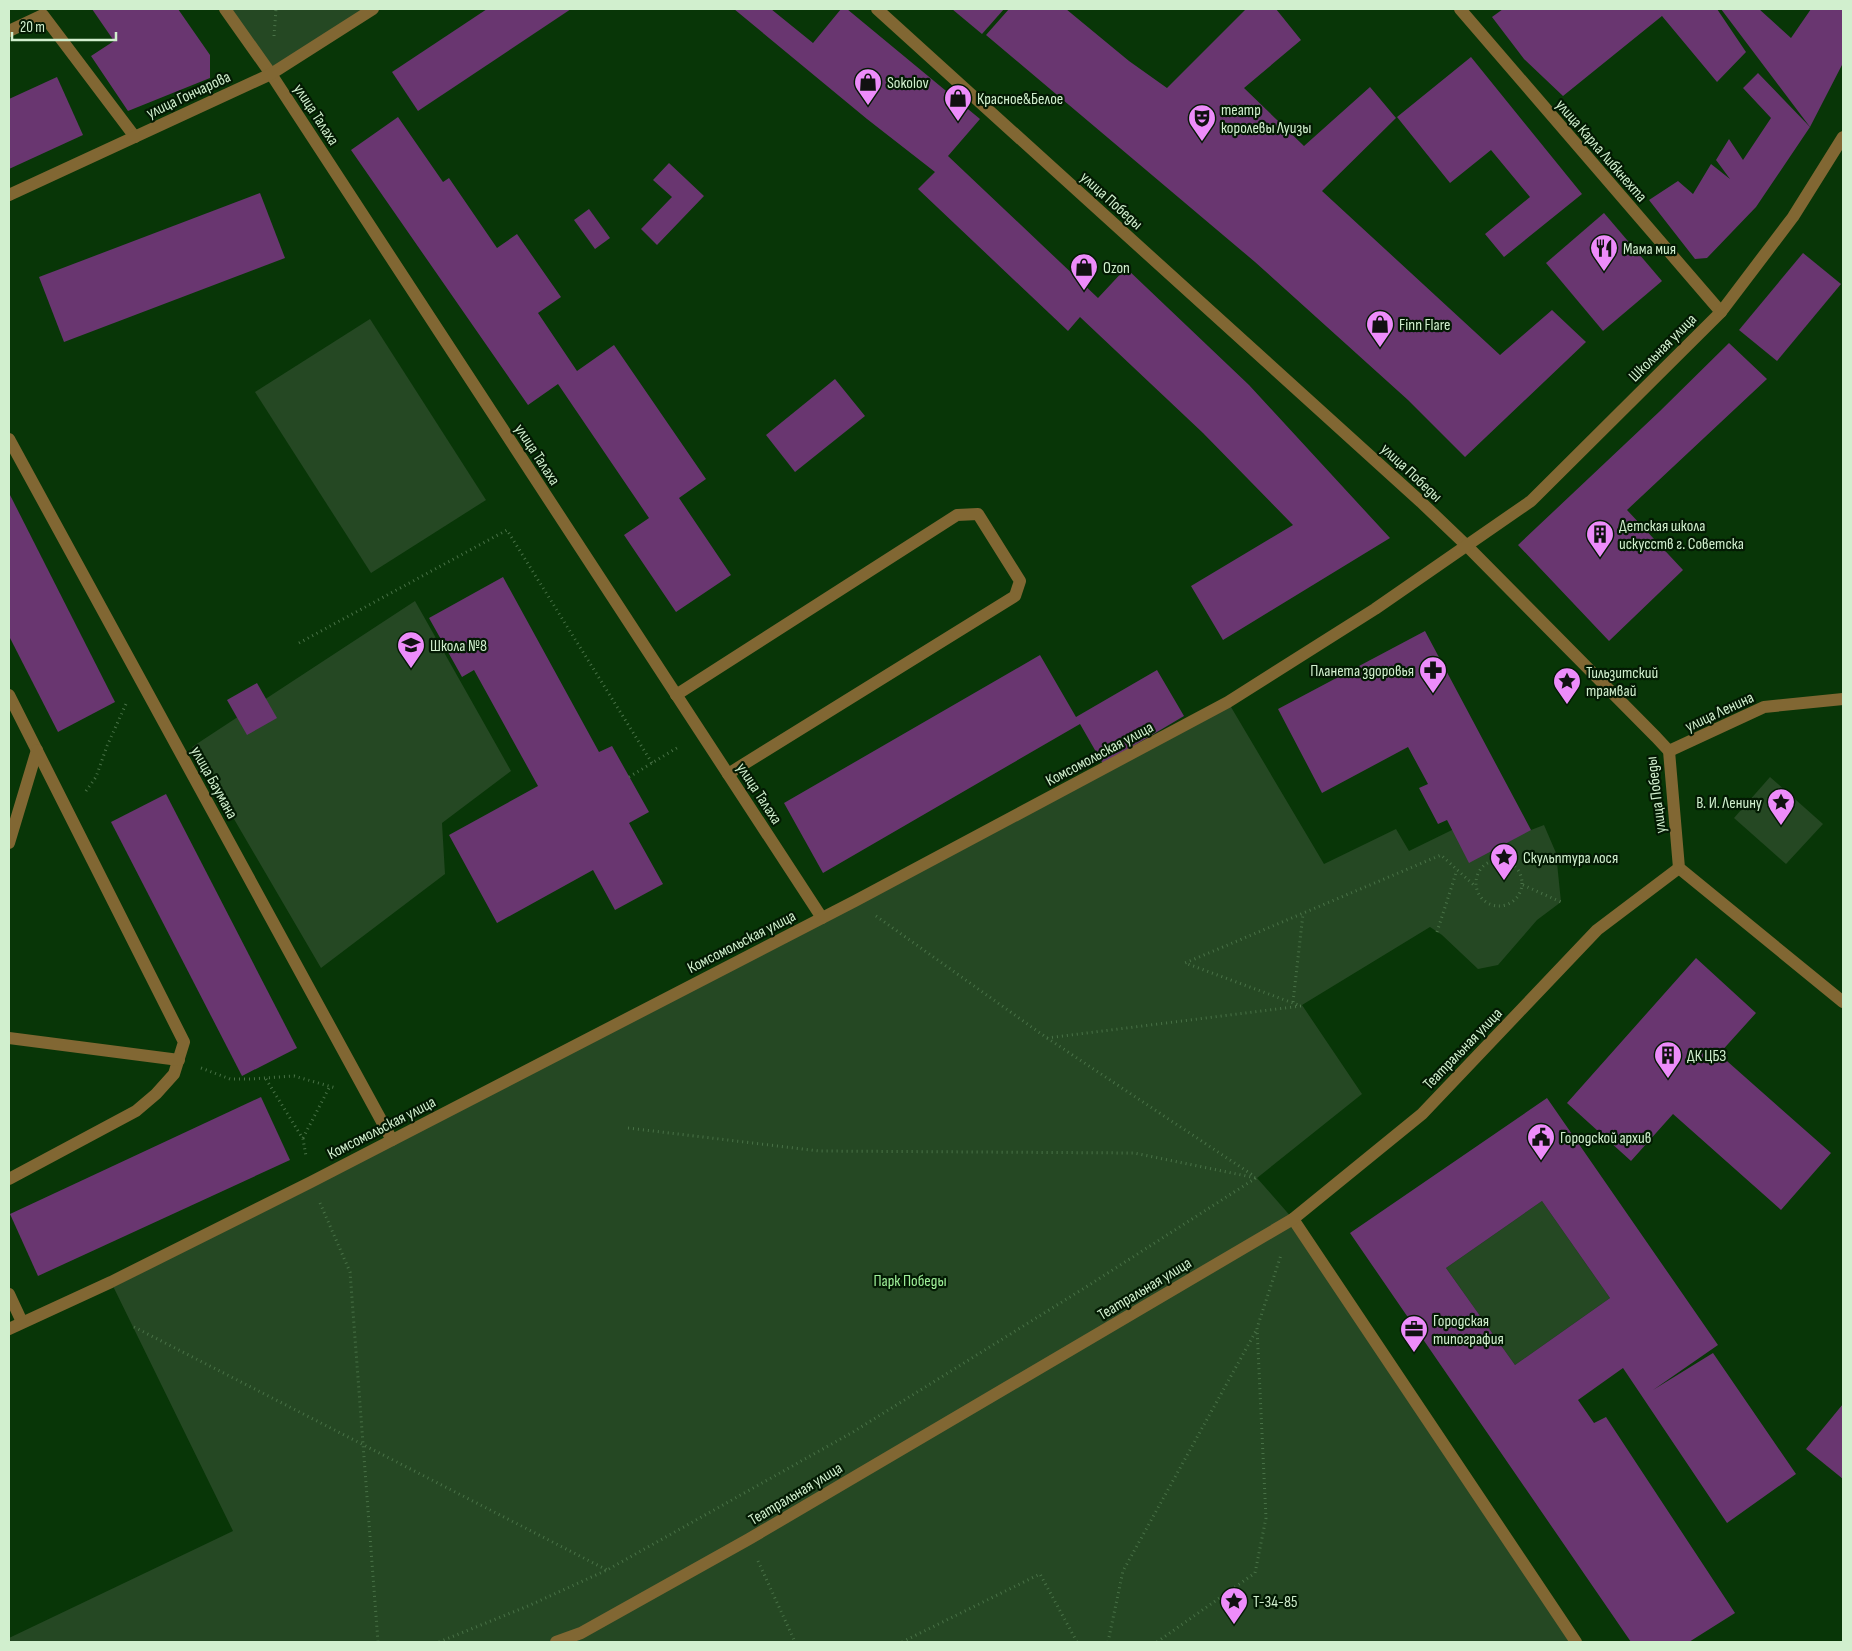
<svg xmlns="http://www.w3.org/2000/svg" width="1852" height="1651" font-family="'Sofia Sans Condensed',sans-serif">
<style>
.green{fill:#254823}
.building{fill:#693670;fill-rule:evenodd}
.lines{fill:none;stroke-linecap:round;stroke-linejoin:round}
.path{stroke:#497247;stroke-width:3;stroke-dasharray:1 4;stroke-linecap:butt}
.service{stroke:#816733;stroke-width:12}
.minor{stroke:#816733;stroke-width:12}
.labels{text-anchor:middle;stroke-width:4.5;stroke-linejoin:round;paint-order:stroke}
.poi-label{font-size:16px;fill:#d1efce;stroke:#031a03;text-anchor:start}
.street-label{font-size:16px;fill:#d1efce;stroke:#031a03}
.park-label{font-size:16px;fill:#a0f19a;stroke:#031a03}
</style>
<rect width="100%" height="100%" fill="#083607"/>
<!-- green -->
<g class="green">
<path d="M225,9H373L271,74Z"/>
<path d="M370,319L486,500L371,573L255,392Z"/>
<path d="M415,601L511,771L442,823L445,874L321,968L192,747Z"/>
<path d="M1228,702L1324,864L1396,829L1409,851L1452,830H1531L1544,825L1556,853L1561,902L1537,920L1498,965L1478,969L1442,935L1430,927L1302,1005L1362,1094L1257,1178L1293,1219L1576,1642H9V1638L233,1531L111,1282Z"/>
<path d="M1770,777L1823,824L1786,864L1734,818Z"/>
<path d="M1542,1201L1610,1298L1515,1365L1446,1268Z"/>
</g>
<!-- building -->
<g class="building">
<path d="M92,9H178L210,55V78L128,111L91,56L114,41Z"/>
<path d="M487,9H571L418,111L392,72Z"/>
<path d="M734,9H771L813,43L841,9H847L980,119L948,156L1098,298L1126,268L1249,385L1390,538L1223,640L1191,586L1293,525L1203,433L1080,317L1068,331L918,189L935,172L867,119Z"/>
<path d="M952,9H1004L982,34Z"/>
<path d="M1009,9H1066L1129,61L1167,88L1246,9H1276L1301,40L1244,88L1304,146L1370,87L1396,118L1322,191L1500,355L1552,310L1586,342L1465,457L1408,400L1255,262L986,35Z"/>
<path d="M1503,9H1717L1746,52L1717,82L1662,16L1563,96L1524,59L1492,17Z"/>
<path d="M1721,9H1759L1791,38L1811,9H1843V63L1810,127Z"/>
<path d="M1471,57L1582,194L1504,257L1485,234L1530,197L1491,150L1450,183L1397,117Z"/>
<path d="M1758,73L1810,127L1756,207L1707,258L1695,259L1649,200L1678,181L1693,194L1711,164L1730,179L1716,160L1729,139L1743,160L1771,118L1743,88Z"/>
<path d="M57,77L83,135L9,169V99Z"/>
<path d="M398,117L443,182L449,178L497,248L517,234L561,297L538,313L577,371L614,345L706,479L679,498L731,575L676,612L624,535L649,518L558,384L528,405L351,150Z"/>
<path d="M669,163L704,196L657,245L641,229L672,197L653,180Z"/>
<path d="M260,193L285,258L64,342L39,277Z"/>
<path d="M589,209L610,238L595,249L574,220Z"/>
<path d="M1604,213L1662,281L1603,331L1546,263Z"/>
<path d="M1803,253L1841,284L1777,361L1739,330Z"/>
<path d="M1729,343L1767,379L1627,510L1683,570L1609,641L1518,545L1660,411Z"/>
<path d="M835,379L865,416L795,472L766,435Z"/>
<path d="M9,493L115,702L58,732L9,636Z"/>
<path d="M503,577L599,752L612,746L649,812L629,823L663,884L615,910L593,870L497,923L449,835L538,786L474,670L462,677L429,618Z"/>
<path d="M1425,631L1531,830L1469,863L1447,820L1438,824L1419,788L1428,784L1408,747L1322,793L1278,709Z"/>
<path d="M1040,655L1076,717L1157,670L1184,716L1103,764L1080,724L823,873L784,803Z"/>
<path d="M257,683L277,718L247,735L227,700Z"/>
<path d="M166,794L297,1048L242,1076L111,822Z"/>
<path d="M1696,958L1756,1013L1719,1054L1831,1153L1781,1210L1673,1114L1631,1161L1567,1103Z"/>
<path d="M261,1097L290,1160L38,1276L10,1214Z"/>
<path d="M1547,1098L1718,1345L1653,1390L1713,1353L1796,1474L1727,1523L1623,1368L1578,1400L1594,1423L1606,1417L1735,1613L1689,1642H1631L1350,1233ZM1542,1201L1610,1298L1515,1365L1446,1268Z"/>
<path d="M1843,1404V1479L1806,1449Z"/>
</g>
<g class="lines">
<!-- path -->
<g class="path">
<path d="M274,36L276,9"/>
<path d="M299,643L507,530L652,763"/>
<path d="M629,777L680,746"/>
<path d="M86,791L96,777L107,746L126,704"/>
<circle cx="1499" cy="883" r="23"/>
<path d="M1523,885L1561,902"/>
<path d="M876,916L1047,1038L1254,1176"/>
<path d="M1437,932L1457,870"/>
<path d="M1293,1002L1303,914"/>
<path d="M1047,1038L1301,1006L1185,963L1441,855L1476,887"/>
<path d="M201,1068L230,1079H250L294,1076L336,1088"/>
<path d="M266,1079L303,1139L306,1156"/>
<path d="M628,1128L819,1151L1134,1153L1256,1178"/>
<path d="M303,1138L330,1086"/>
<path d="M320,1203L350,1272L378,1642"/>
<path d="M134,1327L607,1570"/>
<path d="M758,1561L795,1642"/>
<path d="M439,1642L528,1606L607,1570L853,1432L1086,1287L1256,1178"/>
<path d="M902,1642L1040,1574L1077,1642"/>
<path d="M1108,1642L1123,1571L1257,1329"/>
<path d="M1157,1642L1255,1573L1266,1518L1257,1328L1281,1255"/>
</g>
<!-- service -->
<g class="service">
<path d="M9,31L43,15L135,137"/>
<path d="M9,695L184,1042L174,1074L156,1094L136,1111L9,1179"/>
<path d="M676,695L957,515L978,514L1020,581L1015,596L728,774"/>
<path d="M9,843L37,750"/>
<path d="M9,1038L179,1060"/>
<path d="M1293,1219L1576,1642"/>
<path d="M9,1294L22,1322"/>
</g>
<!-- minor -->
<g class="minor">
<path d="M225,9L271,74L822,918"/>
<path d="M877,9L1421,502L1466,545L1656,737L1669,751L1679,868L1843,1002"/>
<path d="M1460,9L1721,312"/>
<path d="M9,195L271,74L373,9"/>
<path d="M9,439L392,1140"/>
<path d="M1669,751L1764,707L1843,699"/>
<path d="M9,1329L111,1282L311,1182L855,901L1228,702L1375,609L1531,501L1721,312L1793,217L1843,137"/>
<path d="M556,1642L581,1633L749,1539L1293,1219L1422,1114L1597,930L1679,868"/>
</g>
</g>
<!-- icons -->
<defs>
<g id="shop-pin" transform="scale(1.4375)"><path d="M0 17L-7.5 6A9.5 9.5 0 1 1 7.5 6Z" fill="#ed8cfa" stroke="#031a03"/><path d="M-5-2.5h2.3a2.7 3.5 0 0 1 5.4 0H5L5.5 6h-11ZM-1.5-2.5h3a1.5 2.3 0 0 0-3 0Z" fill="#111"/></g>
<g id="theatre-pin" transform="scale(1.4375)"><path d="M0 17L-7.5 6A9.5 9.5 0 1 1 7.5 6Z" fill="#ed8cfa" stroke="#031a03"/><path d="M-5-5.5Q0-4 5-5.5V0Q5 5 0 6Q-5 5-5 0ZM-3.3-2.5H-1v1.5H-3.3ZM1-2.5H3.3v1.5H1ZM-2.8 1Q0 5.5 2.8 1Z" fill="#111"/></g>
<g id="restaurant-pin" transform="scale(1.4375)"><path d="M0 17L-7.5 6A9.5 9.5 0 1 1 7.5 6Z" fill="#ed8cfa" stroke="#031a03"/><path d="M-5-6h1v4h1v-4h1v4h1v-4h1v5L-1.5 .5V6h-2V.5L-5-1ZM5-6V6H3V1.5H1.5Q1.5-4 5-6Z" fill="#111"/></g>
<g id="building-pin" transform="scale(1.4375)"><path d="M0 17L-7.5 6A9.5 9.5 0 1 1 7.5 6Z" fill="#ed8cfa" stroke="#031a03"/><path d="M-4-6H4V6H1V3H-1V6H-4ZM-2.5-4.3h1.7v1.8h-1.7ZM.8-4.3h1.7v1.8H.8ZM-2.5-1h1.7V.8h-1.7ZM.8-1h1.7V.8H.8Z" fill="#111"/></g>
<g id="school-pin" transform="scale(1.4375)"><path d="M0 17L-7.5 6A9.5 9.5 0 1 1 7.5 6Z" fill="#ed8cfa" stroke="#031a03"/><path d="M0-5L7-2L0 1L-7-2ZM-4 1L0 2.5L4 1V4Q0 6-4 4Z" fill="#111"/></g>
<g id="pharmacy-pin" transform="scale(1.4375)"><path d="M0 17L-7.5 6A9.5 9.5 0 1 1 7.5 6Z" fill="#ed8cfa" stroke="#031a03"/><path d="M-2-6h4v4h4v4h-4v4h-4v-4h-4v-4h4Z" fill="#111"/></g>
<g id="sight-pin" transform="scale(1.4375)"><path d="M0 17L-7.5 6A9.5 9.5 0 1 1 7.5 6Z" fill="#ed8cfa" stroke="#031a03"/><path d="M0-6L1.8-2.2L6-1.7L2.9 1.2L3.7 5.4L0 3.3L-3.7 5.4L-2.9 1.2L-6-1.7L-1.8-2.2Z" fill="#111"/></g>
<g id="civic-pin" transform="scale(1.4375)"><path d="M0 17L-7.5 6A9.5 9.5 0 1 1 7.5 6Z" fill="#ed8cfa" stroke="#031a03"/><path d="M-.6-6.5H3V-4.5H.6V-3L4-1V1h2V6H-6V1h2V-1L-.6-3ZM-1.2 2.5V6h2.4V2.5Z" fill="#111"/></g>
<g id="office-pin" transform="scale(1.4375)"><path d="M0 17L-7.5 6A9.5 9.5 0 1 1 7.5 6Z" fill="#ed8cfa" stroke="#031a03"/><path d="M-6-3h4V-5.5h4V-3h4V5H-6ZM-1-4.5V-3h2v-1.5ZM-6 0V1H6V0Z" fill="#111"/></g>
</defs>
<g fill-rule="evenodd">
<use href="#shop-pin" x="868" y="82"/>
<use href="#shop-pin" x="958" y="98"/>
<use href="#theatre-pin" x="1202" y="118"/>
<use href="#restaurant-pin" x="1604" y="248"/>
<use href="#shop-pin" x="1084" y="267"/>
<use href="#shop-pin" x="1380" y="324"/>
<use href="#building-pin" x="1600" y="534"/>
<use href="#school-pin" x="411" y="645"/>
<use href="#pharmacy-pin" x="1433" y="670"/>
<use href="#sight-pin" x="1567" y="681"/>
<use href="#sight-pin" x="1781" y="802"/>
<use href="#sight-pin" x="1504" y="857"/>
<use href="#building-pin" x="1668" y="1055"/>
<use href="#civic-pin" x="1541" y="1137"/>
<use href="#office-pin" x="1414" y="1329"/>
<use href="#sight-pin" x="1234" y="1601"/>
</g>
<g class="labels">
<!-- poi labels -->
<g class="poi-label">
<text x="887" y="88">Sokolov</text>
<text x="977" y="104">Красное&amp;Белое</text>
<text x="1221" y="115">театр<tspan x="1221" dy="18">королевы Луизы</tspan></text>
<text x="1623" y="254">Мама мия</text>
<text x="1103" y="273">Ozon</text>
<text x="1399" y="330">Finn Flare</text>
<text x="1619" y="531">Детская школа<tspan x="1619" dy="18">искусств г. Советска</tspan></text>
<text x="430" y="651">Школа №8</text>
<text x="1414" y="676" text-anchor="end">Планета здоровья</text>
<text x="1586" y="678">Тильзитский<tspan x="1586" dy="18">трамвай</tspan></text>
<text x="1762" y="808" text-anchor="end">В. И. Ленину</text>
<text x="1523" y="863">Скульптура лося</text>
<text x="1687" y="1061">ДК ЦБЗ</text>
<text x="1560" y="1143">Городской архив</text>
<text x="1433" y="1326">Городская<tspan x="1433" dy="18">типография</tspan></text>
<text x="1253" y="1607">Т-34-85</text>
</g>
<!-- street labels -->
<g class="street-label">
<text transform="translate(188 94) rotate(-25)" y="6">улица Гончарова</text>
<text transform="translate(317 114) rotate(57)" y="6">улица Талаха</text>
<text transform="translate(1602 150) rotate(49)" y="6">улица Карла Либкнехта</text>
<text transform="translate(1112 200) rotate(42)" y="6">улица Победы</text>
<text transform="translate(1662 347) rotate(-45)" y="6">Школьная улица</text>
<text transform="translate(538 454) rotate(57)" y="6">улица Талаха</text>
<text transform="translate(1412 472) rotate(43)" y="6">улица Победы</text>
<text transform="translate(1719 711) rotate(-25)" y="6">улица Ленина</text>
<text transform="translate(1099 753) rotate(-28)" y="6">Комсомольская улица</text>
<text transform="translate(215 782) rotate(61)" y="6">улица Баумана</text>
<text transform="translate(760 793) rotate(57)" y="6">улица Талаха</text>
<text transform="translate(1655 795) rotate(-97)" y="6">улица Победы</text>
<text transform="translate(741 941) rotate(-27)" y="6">Комсомольская улица</text>
<text transform="translate(1462 1048) rotate(-46)" y="6">Театральная улица</text>
<text transform="translate(381 1127) rotate(-27)" y="6">Комсомольская улица</text>
<text transform="translate(1144 1288) rotate(-31)" y="6">Театральная улица</text>
<text transform="translate(795 1493) rotate(-31)" y="6">Театральная улица</text>
</g>
<!-- park labels -->
<g class="park-label">
<text x="910" y="1286">Парк Победы</text>
</g>
</g>
<!-- border -->
<rect width="1852" height="1651" fill="none" stroke="#d1efce" stroke-width="20"/>
<!-- scale -->
<path d="M12 32v8h104v-8" fill="none" stroke="#d1efce" stroke-width="2.5"/>
<text x="20" y="32" font-size="15" fill="#d1efce" stroke="#031a03" stroke-width="4" paint-order="stroke">20 m</text>
</svg>
